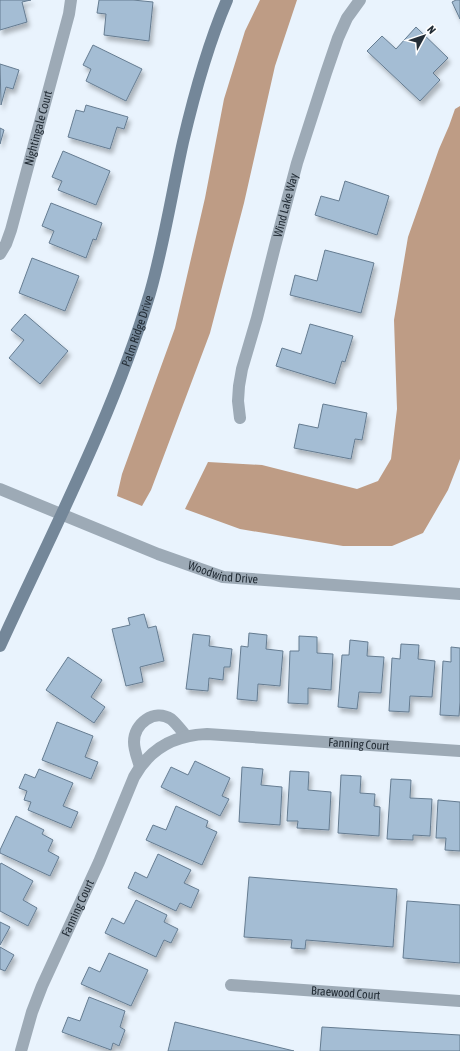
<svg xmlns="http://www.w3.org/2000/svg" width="460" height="1051" font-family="'Asap Condensed',sans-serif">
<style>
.water{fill:#be9c85}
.building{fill:#a4bdd4;stroke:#657c91;filter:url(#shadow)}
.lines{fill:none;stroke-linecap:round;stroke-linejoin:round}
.street{stroke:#9daab6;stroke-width:12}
.secondary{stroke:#748799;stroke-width:12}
.labels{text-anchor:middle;stroke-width:3;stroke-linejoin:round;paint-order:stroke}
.street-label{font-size:12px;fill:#232d36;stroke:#fff}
</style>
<defs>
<filter id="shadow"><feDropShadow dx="2.5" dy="4.5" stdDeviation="2" flood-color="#0004"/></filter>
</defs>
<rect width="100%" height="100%" fill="#e9f3fd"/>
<!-- water -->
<g class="water">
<path d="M260,0H297L275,66L244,203L210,333L151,490L142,506L117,496L122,474L175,328L205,198L224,99L245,31Z"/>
<path d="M460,106V459L448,490L423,533L392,546H343L240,529L185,509L208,462L262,465L357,489L378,481L391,459L397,409L394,320L408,237L439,149L449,126L455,109Z"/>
</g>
<!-- building -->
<g class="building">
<path d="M0,0H31L22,2L27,22L0,30Z"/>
<path d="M99,0H133L153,2L149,41L104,35L106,14L97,13Z"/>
<path d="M456,0H460V19L452,2Z"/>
<path d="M416,27L448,58L433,73L440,80L420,101L367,51L382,36L396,49Z"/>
<path d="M93,45L142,69L126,101L86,81L91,69L83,65Z"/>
<path d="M0,64L19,70L13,89L6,87L1,105Z"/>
<path d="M86,105L128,117L124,129L117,127L110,149L68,137L76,110L84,112Z"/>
<path d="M0,128L4,130L0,144Z"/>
<path d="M63,151L110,171L96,205L58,190L62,181L52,177Z"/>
<path d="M345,181L389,196L377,235L315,215L321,196L339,201Z"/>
<path d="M51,203L102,223L96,240L93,239L86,258L49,243L54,231L42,226Z"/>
<path d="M325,250L374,263L361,313L290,295L295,275L317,281Z"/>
<path d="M32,258L79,276L65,311L19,293Z"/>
<path d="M25,314L68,351L40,384L9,358L24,340L11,330Z"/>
<path d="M310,324L353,336L345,362L342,361L335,384L276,366L282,348L301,354Z"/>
<path d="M323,404L367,413L362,440L355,439L351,459L294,448L299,424L318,428Z"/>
<path d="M144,614L148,628L156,626L164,661L140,667L143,682L126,686L112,629L130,625L128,618Z"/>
<path d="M249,633L267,635L266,649L283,651L280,686L258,684L257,701L237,699L241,646L248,647Z"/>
<path d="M193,634L210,636L209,646L232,649L230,667H224L223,680L209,678L208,691L186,689Z"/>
<path d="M299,636L317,637V653L333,654L331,690L308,688V704L288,703L290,651H299Z"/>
<path d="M350,640L368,642L367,656L384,657L381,693L359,692L357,709L338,707L342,655H349Z"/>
<path d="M401,644L419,645L418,659L435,661L432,697L410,696L409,712L389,711L392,658L400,659Z"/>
<path d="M451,647L460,648V702L459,716L440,715L443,661L451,662Z"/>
<path d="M68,657L102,680L91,697L105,707L94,723L46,690Z"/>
<path d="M57,722L93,736L85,757L98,762L91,779L42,760Z"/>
<path d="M195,761L230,778L222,796L229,799L220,816L161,787L171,767L188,775Z"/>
<path d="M242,767L263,769L261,785L282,787L280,825L239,822Z"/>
<path d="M39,769L73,783L63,806L78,812L71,828L28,810L31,802L24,800L27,791L19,788L25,774L35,778Z"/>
<path d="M290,771L309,772L308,790L331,792L329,830L297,828L298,821H287Z"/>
<path d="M341,775L361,776L360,793L375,794L374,806L380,807L379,836L338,833Z"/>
<path d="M391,779L411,780L410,798L432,799L430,836L413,835V840L387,839Z"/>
<path d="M438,800L460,802V851L445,850L446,838H436Z"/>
<path d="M176,806L208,821L206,827L217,832L202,865L146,840L153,825L166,830Z"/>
<path d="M16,816L44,830L42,834L53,840L48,851L59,857L50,876L0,853V850Z"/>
<path d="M158,854L191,870L184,883L199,890L191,908L180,903L176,911L128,888L135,872L147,878Z"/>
<path d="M1,863L33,881L23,900L37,908L28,926L0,911V865Z"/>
<path d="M249,877L397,889L393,947L306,940L305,949L291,948L292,940L244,937Z"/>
<path d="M136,900L167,915L164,922L178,929L171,943L164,940L156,957L105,933L112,918L124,924Z"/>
<path d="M407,901L460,905V963L403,958Z"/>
<path d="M0,922L10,927L0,945Z"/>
<path d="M0,947L14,955L5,971L0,969Z"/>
<path d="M109,953L148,970L131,1006L81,984L89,967L100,972Z"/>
<path d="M89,997L125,1011L120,1027L125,1030L119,1046L113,1043L111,1050L62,1032L68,1017L80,1021Z"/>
<path d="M175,1022L294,1051H168Z"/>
<path d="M322,1027L460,1035V1051H320Z"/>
</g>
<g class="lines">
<!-- street -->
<g class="street">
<path id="s1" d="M0,254L6,244L11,230L69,14L71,0"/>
<path id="s2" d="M240,418L238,401L239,386L242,369L257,318L275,246L297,163L326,73L338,38L347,18L360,0"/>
<path id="s3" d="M0,489L158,554L223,577L460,594"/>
<path d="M140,767C138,759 134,751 134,742C134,724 154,708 171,719C177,724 181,730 186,736"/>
<path id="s4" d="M231,985L460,1001"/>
<path id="s5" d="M21,1051L32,1012L42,986L99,862L134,777C150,748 175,735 207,734L460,751"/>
</g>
<!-- secondary -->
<path class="secondary" id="s6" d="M0,646C53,530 113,416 150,293C164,244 172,192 183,142C194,95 208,44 227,0"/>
</g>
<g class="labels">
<!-- street labels -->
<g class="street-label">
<text dy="4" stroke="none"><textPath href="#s1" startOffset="132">Nightingale Court</textPath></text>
<text dy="4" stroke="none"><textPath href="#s2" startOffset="219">Wind Lake Way</textPath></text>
<text dy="4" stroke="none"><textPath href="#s6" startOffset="344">Palm Ridge Drive</textPath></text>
<text dy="4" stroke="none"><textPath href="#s3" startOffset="239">Woodwind Drive</textPath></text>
<text dy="4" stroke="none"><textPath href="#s5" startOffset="538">Fanning Court</textPath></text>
<text dy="4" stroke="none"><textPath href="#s5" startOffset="154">Fanning Court</textPath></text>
<text dy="4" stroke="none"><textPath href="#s4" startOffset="115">Braewood Court</textPath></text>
</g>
</g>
<!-- north arrow -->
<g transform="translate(424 36) rotate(50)" stroke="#ffffff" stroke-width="3" paint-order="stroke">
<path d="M0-3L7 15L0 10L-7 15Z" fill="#232d36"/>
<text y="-6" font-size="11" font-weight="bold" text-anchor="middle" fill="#232d36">N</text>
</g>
</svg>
